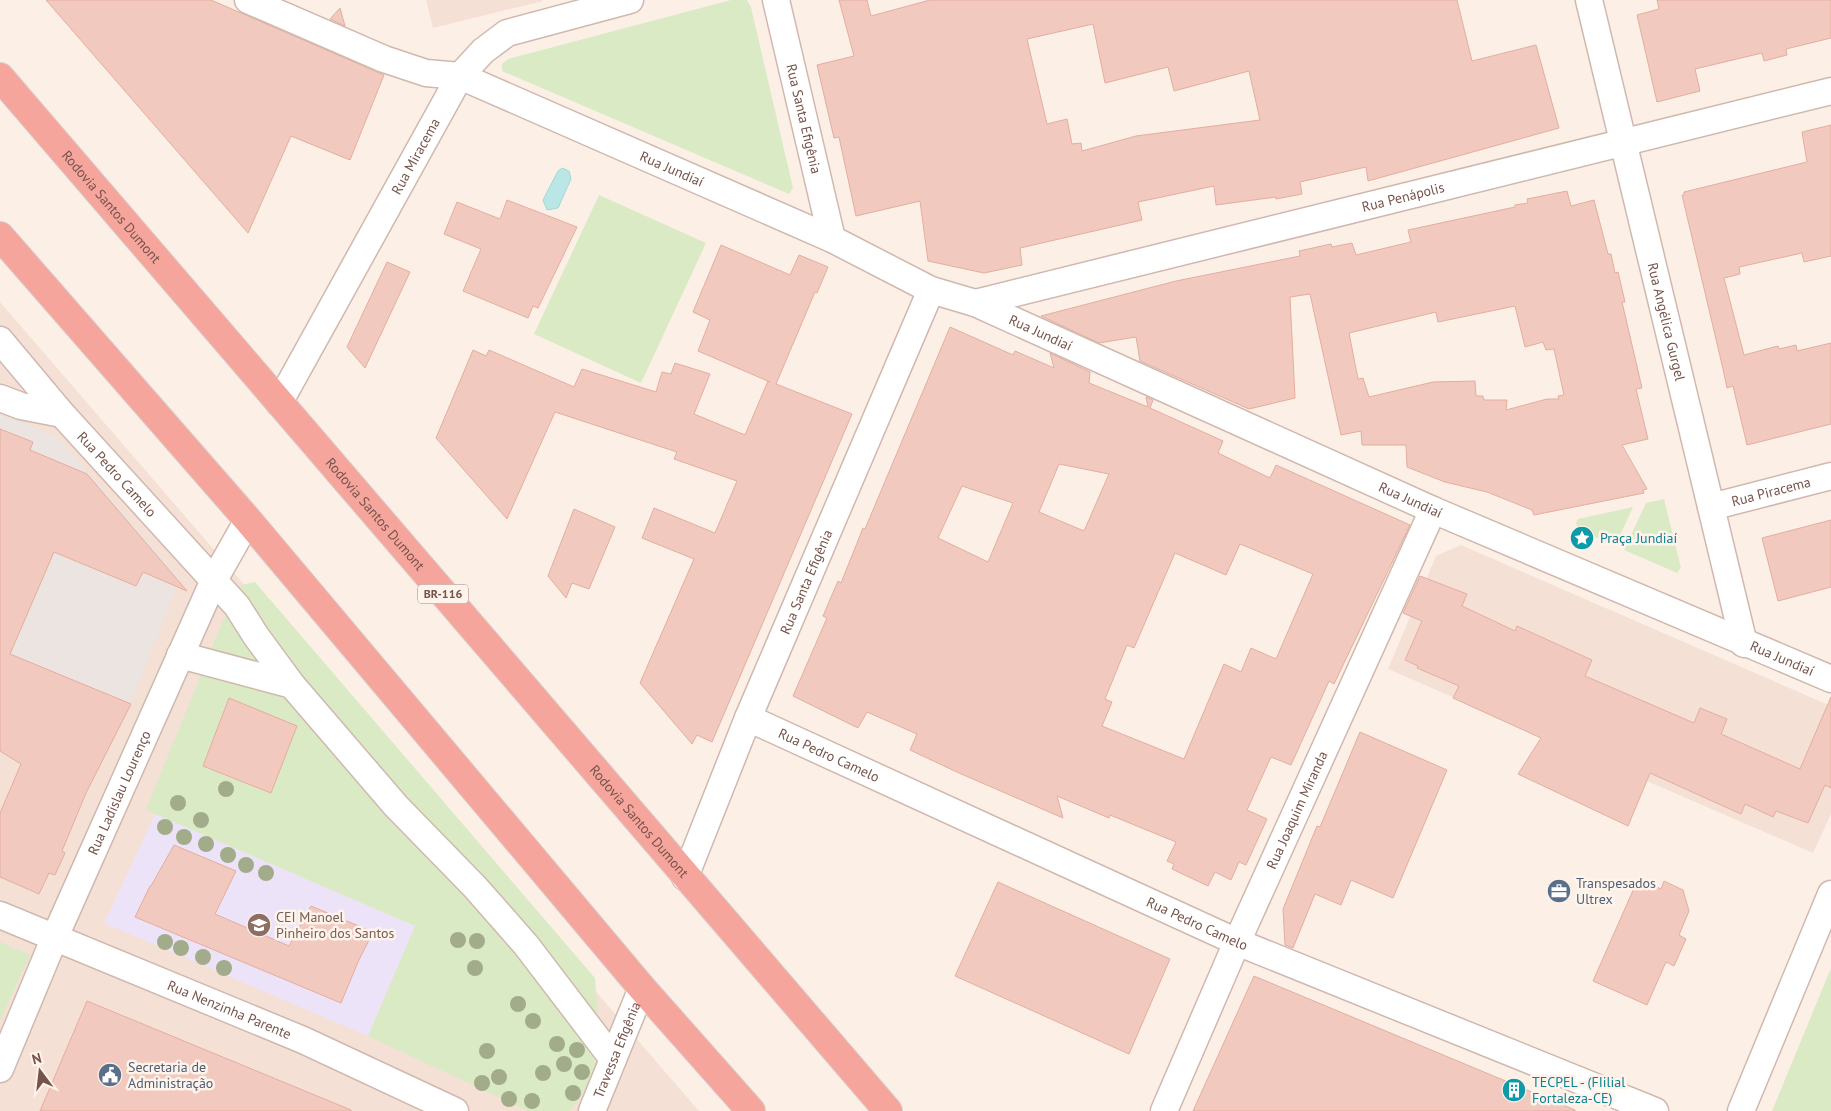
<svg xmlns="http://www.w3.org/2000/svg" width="1831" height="1111" font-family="'PT Sans',sans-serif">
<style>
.residential{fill:#f4e0d4}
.industrial{fill:#ece4e0}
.education{fill:#ede3f9}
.green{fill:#daeac4}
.water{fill:#bae6e5;stroke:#a1d8d7}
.building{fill:#f2c9be;stroke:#e4ad9e;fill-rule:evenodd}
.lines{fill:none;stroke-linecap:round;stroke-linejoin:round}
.street-casing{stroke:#d0b8af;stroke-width:29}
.highway-casing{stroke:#d9cfcd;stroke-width:30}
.street{stroke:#fff;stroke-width:26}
.highway{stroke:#f6a59d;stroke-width:28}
.tree{fill:#a2ac8b}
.labels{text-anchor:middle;stroke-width:5;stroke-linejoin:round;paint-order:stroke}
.shield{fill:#fff4ec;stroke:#9f837b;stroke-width:1}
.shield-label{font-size:12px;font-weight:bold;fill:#76534b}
.street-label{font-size:14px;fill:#76534b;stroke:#fff4ec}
.culture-label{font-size:14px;fill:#0d838f;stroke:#fff4ec;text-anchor:start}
.service-label{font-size:14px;fill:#4e5e75;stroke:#fff4ec;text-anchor:start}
.education-label{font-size:14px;fill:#785e54;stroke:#fff4ec;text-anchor:start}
</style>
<rect width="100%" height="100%" fill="#fcf0e6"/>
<!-- residential -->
<g class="residential">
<path d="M426,0H542L543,1L433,28Z"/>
<path d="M0,302L699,1111H0Z"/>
<path d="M1461,545L1831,706V814L1813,853L1388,669L1436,556Z"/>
</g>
<!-- industrial -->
<path class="industrial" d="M0,413L59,438L180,579L131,703L8,654L0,672Z"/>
<!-- education -->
<path class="education" d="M156,813L415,926L368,1036L104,923Z"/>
<!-- green -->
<g class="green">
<path d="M731,0H747L751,7L793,188L789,194L502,71V64L508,59Z"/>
<path d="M599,195L706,243L641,383L534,334Z"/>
<path d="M1664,499L1681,568L1677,573L1624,550L1646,503Z"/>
<path d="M1633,507L1615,546L1578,529L1576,523L1578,519Z"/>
<path d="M255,582L595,978L601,1058L589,1086L570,1111H528L368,1036L415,926L146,810L237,586Z"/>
<path d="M0,942L30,955L0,1021Z"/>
<path d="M1831,968V1111H1772Z"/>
</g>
<!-- water -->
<path class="water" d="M562,168L569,171L571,179L558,208L547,210L543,200L558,171Z"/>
<!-- building -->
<g class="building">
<path d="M46,0H211L384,75L350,160L291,136L248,233Z"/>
<path d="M839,0H867L871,16L930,0H1457L1472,61L1536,45L1559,128L1368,181L1366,167L1300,182L1302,194L1276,199V197L1216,205L1214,186L1138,202L1142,220L1020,248L1022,265L984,273L928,261L920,201L856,216L839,137L834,138L817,65L854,56ZM1093,24L1105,83L1168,67L1174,91L1249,71L1260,120L1136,136L1082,151L1081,143L1072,144L1067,119L1047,124L1027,39Z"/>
<path d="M1657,0H1831V38L1786,49L1787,55L1764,61L1762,53L1695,69L1700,91L1657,102L1637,15L1659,9Z"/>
<path d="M340,8L345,26L330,19Z"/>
<path d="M1831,125V256L1804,262L1802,253L1739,267L1740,274L1724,278L1744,355L1778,346L1779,349L1796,345L1797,351L1831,343V424L1747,445L1733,386L1727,388L1723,369L1682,195H1684V192L1807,162L1802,132Z"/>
<path d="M1567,191L1571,206L1594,200L1608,254H1611L1615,273L1618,272L1625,302H1622L1642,388L1636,389L1648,439L1622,445L1647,489L1643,490L1644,493L1534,515L1532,510L1487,492L1445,482L1407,467L1406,445H1362L1361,431L1341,435L1310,294L1290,297L1295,398L1249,409L1140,361L1136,337L1099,343L1041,316L1176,281L1300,256L1299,251L1331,244L1332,247L1352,243L1356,255L1411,242L1408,230L1515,207V205L1528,203L1527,199ZM1515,306L1525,347L1543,342L1546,350L1554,349L1564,395L1558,396L1559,399H1547L1506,410L1507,400H1484L1483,396H1476L1475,381L1433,382L1369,397L1363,378L1358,379L1349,333L1436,312L1438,322Z"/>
<path d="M507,200L577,227L538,308L533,306L528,318L463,291L481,249L444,234L457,202L500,219Z"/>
<path d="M721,245L790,275L799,255L828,267L817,293L815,292L776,384L852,414L712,742L697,735L692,744L640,683L694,559L642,538L654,508L715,533L737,481L674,459L677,452L555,412L507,519L436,438L473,350L486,356L489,350L574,387L582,369L656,392L662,372L671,374L675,363L710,374L694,414L745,435L768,381L770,382L698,351L710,320L693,312Z"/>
<path d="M387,262L410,272L365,368L347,347Z"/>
<path d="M950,327L1013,355L1015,351L1054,368L1050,353L1090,372L1089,383L1148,407L1146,397L1153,400L1150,408L1223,441L1218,453L1270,478L1276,465L1410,525L1334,684L1329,681L1291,765L1271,757L1247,810L1267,819L1246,865L1239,862L1231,880L1215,872L1208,886L1172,869L1174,864L1167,861L1176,842L1110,815L1109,818L1057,796L1063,818L959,773L910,750L917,734L867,712L858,728L793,696L827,618L823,616L838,581L841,583L863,528L865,529ZM1059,464L1109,474L1084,531L1039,512ZM962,486L1013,503L988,562L938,538ZM1240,544L1313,574L1276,659L1251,648L1241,672L1224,664L1184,759L1102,726L1112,702L1105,699L1127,645L1134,648L1175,553L1226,575Z"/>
<path d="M0,429L33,442L30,450L87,474L187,591L143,572L136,586L54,552L10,654L131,704L86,793L62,851L65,853L55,875L49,873L39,894L0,877V813L21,764L0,751Z"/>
<path d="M574,509L615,527L589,589L572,583L566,598L548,576Z"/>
<path d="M1831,520V587L1778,601L1762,538Z"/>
<path d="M1420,576L1467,594L1462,606L1515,631L1517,626L1592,660L1585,676L1694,723L1700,708L1727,719L1721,734L1800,769L1831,697V788L1825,785L1808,823L1776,811L1773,817L1745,804L1741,814L1650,773L1628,826L1518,774L1541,738L1453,698L1459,686L1417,668L1418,666L1405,660L1422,621L1403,613Z"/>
<path d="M229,698L297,726L271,793L203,766Z"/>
<path d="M1360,732L1447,770L1393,898L1351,880L1341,905L1315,894L1293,948L1285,945L1283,909L1317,826L1320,827Z"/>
<path d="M174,845L236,871L215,914L289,946L311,906L373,932L358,962L341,1003L135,917L150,886H151Z"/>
<path d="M1638,879L1661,889L1664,881L1683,890L1689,911L1679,935L1686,939L1674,966L1666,962L1647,1005L1593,981Z"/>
<path d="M998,882L1170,959L1129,1054L955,976Z"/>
<path d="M1254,976L1575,1110V1111H1193Z"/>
<path d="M87,1001L351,1110V1111H40Z"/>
</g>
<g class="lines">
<!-- street casing -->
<g class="street-casing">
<g id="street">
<path id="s1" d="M248,0L384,59L426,73L460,76L832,239L931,290L975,303L1433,510L1831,679"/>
<path id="s2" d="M776,0L832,239"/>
<path id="s3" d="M1589,0L1744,644"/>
<path id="s4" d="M975,303L1831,91"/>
<path id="s5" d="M0,340L62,414L237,606L256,636L292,685L396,806L475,887L526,945L613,1059"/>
<path d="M0,398L21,406L62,414"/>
<path id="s6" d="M279,403L460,76L483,51L507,33L630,0"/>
<path id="s7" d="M1711,507L1831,476"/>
<path d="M180,655L292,685"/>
<path id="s8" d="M748,718L1237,942L1655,1111"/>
<path id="s9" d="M685,877L748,718L931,290"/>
<path id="s10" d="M0,915L303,1040L455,1111"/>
<path id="s11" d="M0,1069L54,939L214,580L248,520"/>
<path id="s12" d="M592,1111L642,988"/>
<path id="s13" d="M1164,1111L1237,942L1433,510"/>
<path d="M1741,1111L1831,894"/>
</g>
</g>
<!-- highway casing -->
<g class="highway-casing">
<g id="highway">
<path id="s14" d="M0,77L888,1111"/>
<path d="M0,236L248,520L642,988L751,1111"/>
</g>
</g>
<!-- street -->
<use href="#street" class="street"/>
<!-- highway -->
<use href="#highway" class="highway"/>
</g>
<!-- trees -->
<g class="tree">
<circle cx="226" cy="789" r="8"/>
<circle cx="178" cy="803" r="8"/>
<circle cx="201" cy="820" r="8"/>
<circle cx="165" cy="827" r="8"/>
<circle cx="184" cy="837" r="8"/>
<circle cx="206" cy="844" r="8"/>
<circle cx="228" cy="855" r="8"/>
<circle cx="246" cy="865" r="8"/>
<circle cx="266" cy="873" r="8"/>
<circle cx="458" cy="940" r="8"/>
<circle cx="477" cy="941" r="8"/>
<circle cx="165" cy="942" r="8"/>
<circle cx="181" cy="948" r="8"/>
<circle cx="203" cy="957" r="8"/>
<circle cx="224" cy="968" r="8"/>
<circle cx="475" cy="968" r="8"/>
<circle cx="518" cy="1004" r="8"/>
<circle cx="533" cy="1021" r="8"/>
<circle cx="557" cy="1044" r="8"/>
<circle cx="577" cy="1050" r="8"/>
<circle cx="487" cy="1051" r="8"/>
<circle cx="564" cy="1064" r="8"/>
<circle cx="582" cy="1072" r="8"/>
<circle cx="543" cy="1073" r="8"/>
<circle cx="499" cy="1077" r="8"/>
<circle cx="482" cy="1083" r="8"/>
<circle cx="573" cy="1093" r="8"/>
<circle cx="509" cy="1099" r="8"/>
<circle cx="532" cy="1101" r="8"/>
</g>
<!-- icons -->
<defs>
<g id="sight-disc" transform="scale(1.25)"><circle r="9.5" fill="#0f9aa8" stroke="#fff4ec"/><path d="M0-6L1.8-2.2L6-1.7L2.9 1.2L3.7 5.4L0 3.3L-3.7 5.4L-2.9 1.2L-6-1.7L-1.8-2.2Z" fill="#fff"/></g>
<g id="office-disc" transform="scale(1.25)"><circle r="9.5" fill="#5c6f8a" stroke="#fff4ec"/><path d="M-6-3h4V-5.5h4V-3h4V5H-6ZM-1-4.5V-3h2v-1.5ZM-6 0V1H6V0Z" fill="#fff"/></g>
<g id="school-disc" transform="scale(1.25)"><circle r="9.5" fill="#8d6e63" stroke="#fff4ec"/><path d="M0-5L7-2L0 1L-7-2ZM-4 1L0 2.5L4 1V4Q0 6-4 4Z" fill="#fff"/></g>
<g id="civic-disc" transform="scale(1.25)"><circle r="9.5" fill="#5c6f8a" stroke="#fff4ec"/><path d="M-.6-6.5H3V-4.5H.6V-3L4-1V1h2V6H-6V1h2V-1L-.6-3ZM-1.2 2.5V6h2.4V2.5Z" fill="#fff"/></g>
<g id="building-disc" transform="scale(1.25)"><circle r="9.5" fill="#0f9aa8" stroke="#fff4ec"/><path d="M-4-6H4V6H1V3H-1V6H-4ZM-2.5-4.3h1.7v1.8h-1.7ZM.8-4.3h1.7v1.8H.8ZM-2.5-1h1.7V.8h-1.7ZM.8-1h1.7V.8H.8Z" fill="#fff"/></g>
</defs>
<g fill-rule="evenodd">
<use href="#sight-disc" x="1582" y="538"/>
<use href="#office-disc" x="1559" y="891"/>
<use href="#school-disc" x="259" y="925"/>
<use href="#civic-disc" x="110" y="1075"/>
<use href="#building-disc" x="1514" y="1090"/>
</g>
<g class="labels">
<!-- shield labels -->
<rect class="shield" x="418" y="584.5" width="50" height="19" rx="4"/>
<g class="shield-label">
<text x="443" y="598">BR-116</text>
</g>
<!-- street labels -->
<g class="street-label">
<text dy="5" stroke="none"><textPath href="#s2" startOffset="122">Rua Santa Efigênia</textPath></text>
<text dy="5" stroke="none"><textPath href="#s6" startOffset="282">Rua Miracema</textPath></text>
<text dy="5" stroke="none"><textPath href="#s1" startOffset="458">Rua Jundiaí</textPath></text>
<text dy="5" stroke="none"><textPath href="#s4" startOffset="441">Rua Penápolis</textPath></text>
<text dy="5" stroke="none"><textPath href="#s14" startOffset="171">Rodovia Santos Dumont</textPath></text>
<text dy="5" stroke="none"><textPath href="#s3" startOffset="331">Rua Angélica Gurgel</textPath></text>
<text dy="5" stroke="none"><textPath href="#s1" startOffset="862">Rua Jundiaí</textPath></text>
<text dy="5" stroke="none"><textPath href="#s5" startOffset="178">Rua Pedro Camelo</textPath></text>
<text dy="5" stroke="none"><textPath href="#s7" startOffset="62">Rua Piracema</textPath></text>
<text dy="5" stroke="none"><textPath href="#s1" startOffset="1268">Rua Jundiaí</textPath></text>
<text dy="5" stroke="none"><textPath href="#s14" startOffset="576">Rodovia Santos Dumont</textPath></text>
<text dy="5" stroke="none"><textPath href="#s9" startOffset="319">Rua Santa Efigênia</textPath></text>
<text dy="5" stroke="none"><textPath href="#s1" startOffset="1672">Rua Jundiaí</textPath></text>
<text dy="5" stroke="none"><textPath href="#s8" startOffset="89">Rua Pedro Camelo</textPath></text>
<text dy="5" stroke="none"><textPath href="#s11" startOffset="301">Rua Ladislau Lourenço</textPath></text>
<text dy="5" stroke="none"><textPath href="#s13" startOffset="329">Rua Joaquim Miranda</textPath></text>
<text dy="5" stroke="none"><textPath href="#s14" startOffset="981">Rodovia Santos Dumont</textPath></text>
<text dy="5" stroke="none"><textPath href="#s8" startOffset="494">Rua Pedro Camelo</textPath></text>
<text dy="5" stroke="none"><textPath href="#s10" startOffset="248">Rua Nenzinha Parente</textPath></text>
<text dy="5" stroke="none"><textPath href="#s12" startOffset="66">Travessa Efigênia</textPath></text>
</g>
<!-- culture labels -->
<g class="culture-label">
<text x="1600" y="543">Praça Jundiaí</text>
<text x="1532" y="1087">TECPEL - (FIilial<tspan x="1532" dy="16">Fortaleza-CE)</tspan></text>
</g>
<!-- service labels -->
<g class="service-label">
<text x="1576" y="888">Transpesados<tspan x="1576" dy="16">Ultrex</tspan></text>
<text x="128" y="1072">Secretaria de<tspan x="128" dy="16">Administração</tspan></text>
</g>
<!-- education labels -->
<g class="education-label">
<text x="276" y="922">CEI Manoel<tspan x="276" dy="16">Pinheiro dos Santos</tspan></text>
</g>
</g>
<!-- north arrow -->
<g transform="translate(40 1071) rotate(345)" stroke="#fff4ec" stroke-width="4" paint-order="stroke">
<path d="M0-4L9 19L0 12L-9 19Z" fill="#76534b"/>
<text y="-8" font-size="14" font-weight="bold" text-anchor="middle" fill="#76534b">N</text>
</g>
</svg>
